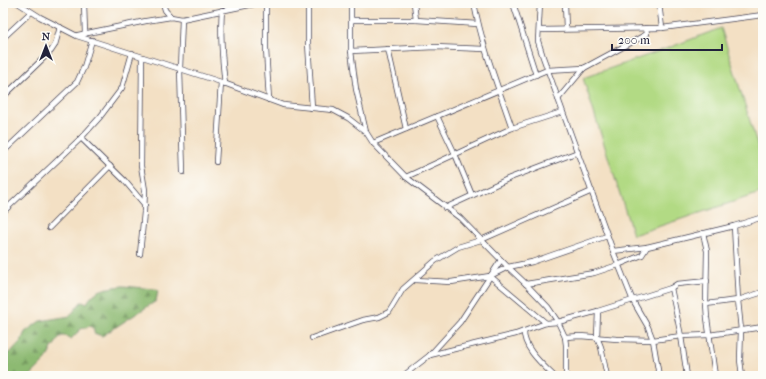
<svg xmlns="http://www.w3.org/2000/svg" width="766" height="379" font-family="'IM FELL French Canon',serif">
<style>
.forest{fill:url(#forest-firs);stroke:#586e56}
.pitch{fill:#b2da84;stroke:#6a7e60}
.lines{fill:none;stroke-linecap:round;stroke-linejoin:round}
.minor-casing{stroke:#413e50;stroke-width:6}
.minor{stroke:#fff;stroke-width:4.5}
</style>
<defs>
<pattern id="forest-firs" width="22" height="20" patternUnits="userSpaceOnUse"><rect width="22" height="20" fill="#8dba72"/><path d="M5 1l3.5 6h-7zM16 11l3.5 6h-7z" fill="#73975f"/></pattern>
</defs>
<rect width="100%" height="100%" fill="#fdfcf7"/>
<filter id="ink" filterUnits="userSpaceOnUse"><feTurbulence type="fractalNoise" baseFrequency=".025" numOctaves="2"/><feDisplacementMap in="SourceGraphic" scale="8" xChannelSelector="R" yChannelSelector="G"/><feConvolveMatrix kernelMatrix="1 2 1 2 8 2 1 2 1" color-interpolation-filters="sRGB"/></filter>
<filter id="wash" filterUnits="userSpaceOnUse"><feTurbulence type="fractalNoise" baseFrequency=".012" numOctaves="4" result="noise"/><feDisplacementMap in="SourceGraphic" scale="16" xChannelSelector="R" yChannelSelector="G"/><feGaussianBlur stdDeviation="0.9" result="paint"/><feColorMatrix in="noise" values="0 0 0 0 0 0 0 0 0 0 0 0 0 0 0 0 0 1.4 0 .05"/><feComposite in="paint" operator="in"/></filter>
<g filter="url(#wash)">
<rect width="100%" height="100%" fill="#f3e0c4"/>
<!-- forest -->
<path class="forest" d="M123,286L155,289L158,291L156,301L102,336L94,333V329L90,326L81,329L71,339L66,336H61L52,348L46,360L30,376H3V353H10L21,341L25,332L40,321L70,316L81,302L87,303C95,288 108,288 123,286Z"/>
<!-- pitch -->
<path class="pitch" d="M721,28L763,163V192L633,235L583,78L668,48Z"/>
</g>
<g filter="url(#ink)">
<g class="lines">
<!-- minor casing -->
<g class="minor-casing">
<g id="minor">
<path d="M18,3L40,17L77,36L221,82L283,105L333,110L348,118L366,132L373,143L406,177L460,218L508,267L526,284L548,307L558,322L565,337L566,345V376"/>
<path d="M84,3L85,34"/>
<path d="M163,3L165,10L171,17"/>
<path d="M266,3V49L269,100"/>
<path d="M308,3V43L312,108"/>
<path d="M351,3V51L356,89L366,132"/>
<path d="M414,3L416,20"/>
<path d="M474,3C482,46 498,87 512,128"/>
<path d="M513,3L536,75"/>
<path d="M540,3L538,41L543,57L613,251L647,247L734,226L763,217"/>
<path d="M565,3L566,29"/>
<path d="M659,3L662,28"/>
<path d="M222,10C220,35 222,59 225,84"/>
<path d="M182,19L180,69L183,172"/>
<path d="M351,20H416L478,24"/>
<path d="M540,30L662,28L763,15"/>
<path d="M78,35L146,21L171,17L182,19L259,3"/>
<path d="M3,38L31,12"/>
<path d="M388,49L406,129"/>
<path d="M351,51L435,47L485,49"/>
<path d="M3,97L51,51L55,45L60,27"/>
<path d="M558,99L584,68"/>
<path d="M437,116L455,154L472,195"/>
<path d="M81,138L124,180L145,205"/>
<path d="M373,143L547,70L584,68L647,34L646,28"/>
<path d="M3,152L77,82L84,67L92,40"/>
<path d="M216,162L221,82"/>
<path d="M406,177L512,128L562,112"/>
<path d="M445,208L510,178L578,152"/>
<path d="M3,212L81,138L100,117L122,88L132,53"/>
<path d="M734,226L738,300L741,330L740,360L742,376"/>
<path d="M49,228L110,166"/>
<path d="M703,233L707,251L706,304L707,318L715,376"/>
<path d="M613,251L633,301L648,327L653,340L659,376"/>
<path d="M140,254L144,212L145,190L141,166L142,57"/>
<path d="M490,276L546,323"/>
<path d="M415,280L451,282L490,276L508,267L532,262L607,236"/>
<path d="M526,284L594,273L618,265L642,255L647,247"/>
<path d="M671,288L681,336L687,376"/>
<path d="M706,304L738,300L763,292"/>
<path d="M598,311L597,337L601,347L607,376"/>
<path d="M524,331C523,348 543,365 554,376"/>
<path d="M565,337L580,336L617,339L653,340L681,336L709,335L763,327"/>
<path d="M312,338L363,320L379,317L389,312L403,289L435,261L458,247L481,240L592,191"/>
<path d="M430,355L516,334L546,323L558,322L598,311L671,288L677,284L707,281"/>
<path d="M403,376L430,355L460,322L501,260"/>
</g>
</g>
<!-- minor -->
<use href="#minor" class="minor"/>
</g>
</g>
<!-- margin -->
<rect width="766" height="379" fill="none" stroke="#fdfcf7" stroke-width="16"/>
<!-- north arrow -->
<g transform="translate(46 46)" stroke="#fdfcf7" stroke-width="3" paint-order="stroke">
<path d="M0-3L7 15L0 10L-7 15Z" fill="#22223b"/>
<text y="-6" font-size="11" font-weight="bold" text-anchor="middle" fill="#22223b">N</text>
</g>
<!-- scale -->
<path d="M612 44v6h110v-6" fill="none" stroke="#22223b" stroke-width="2"/>
<text x="618" y="44" font-size="12" fill="#22223b" stroke="#fdfcf7" stroke-width="3" paint-order="stroke">200 m</text>
</svg>
